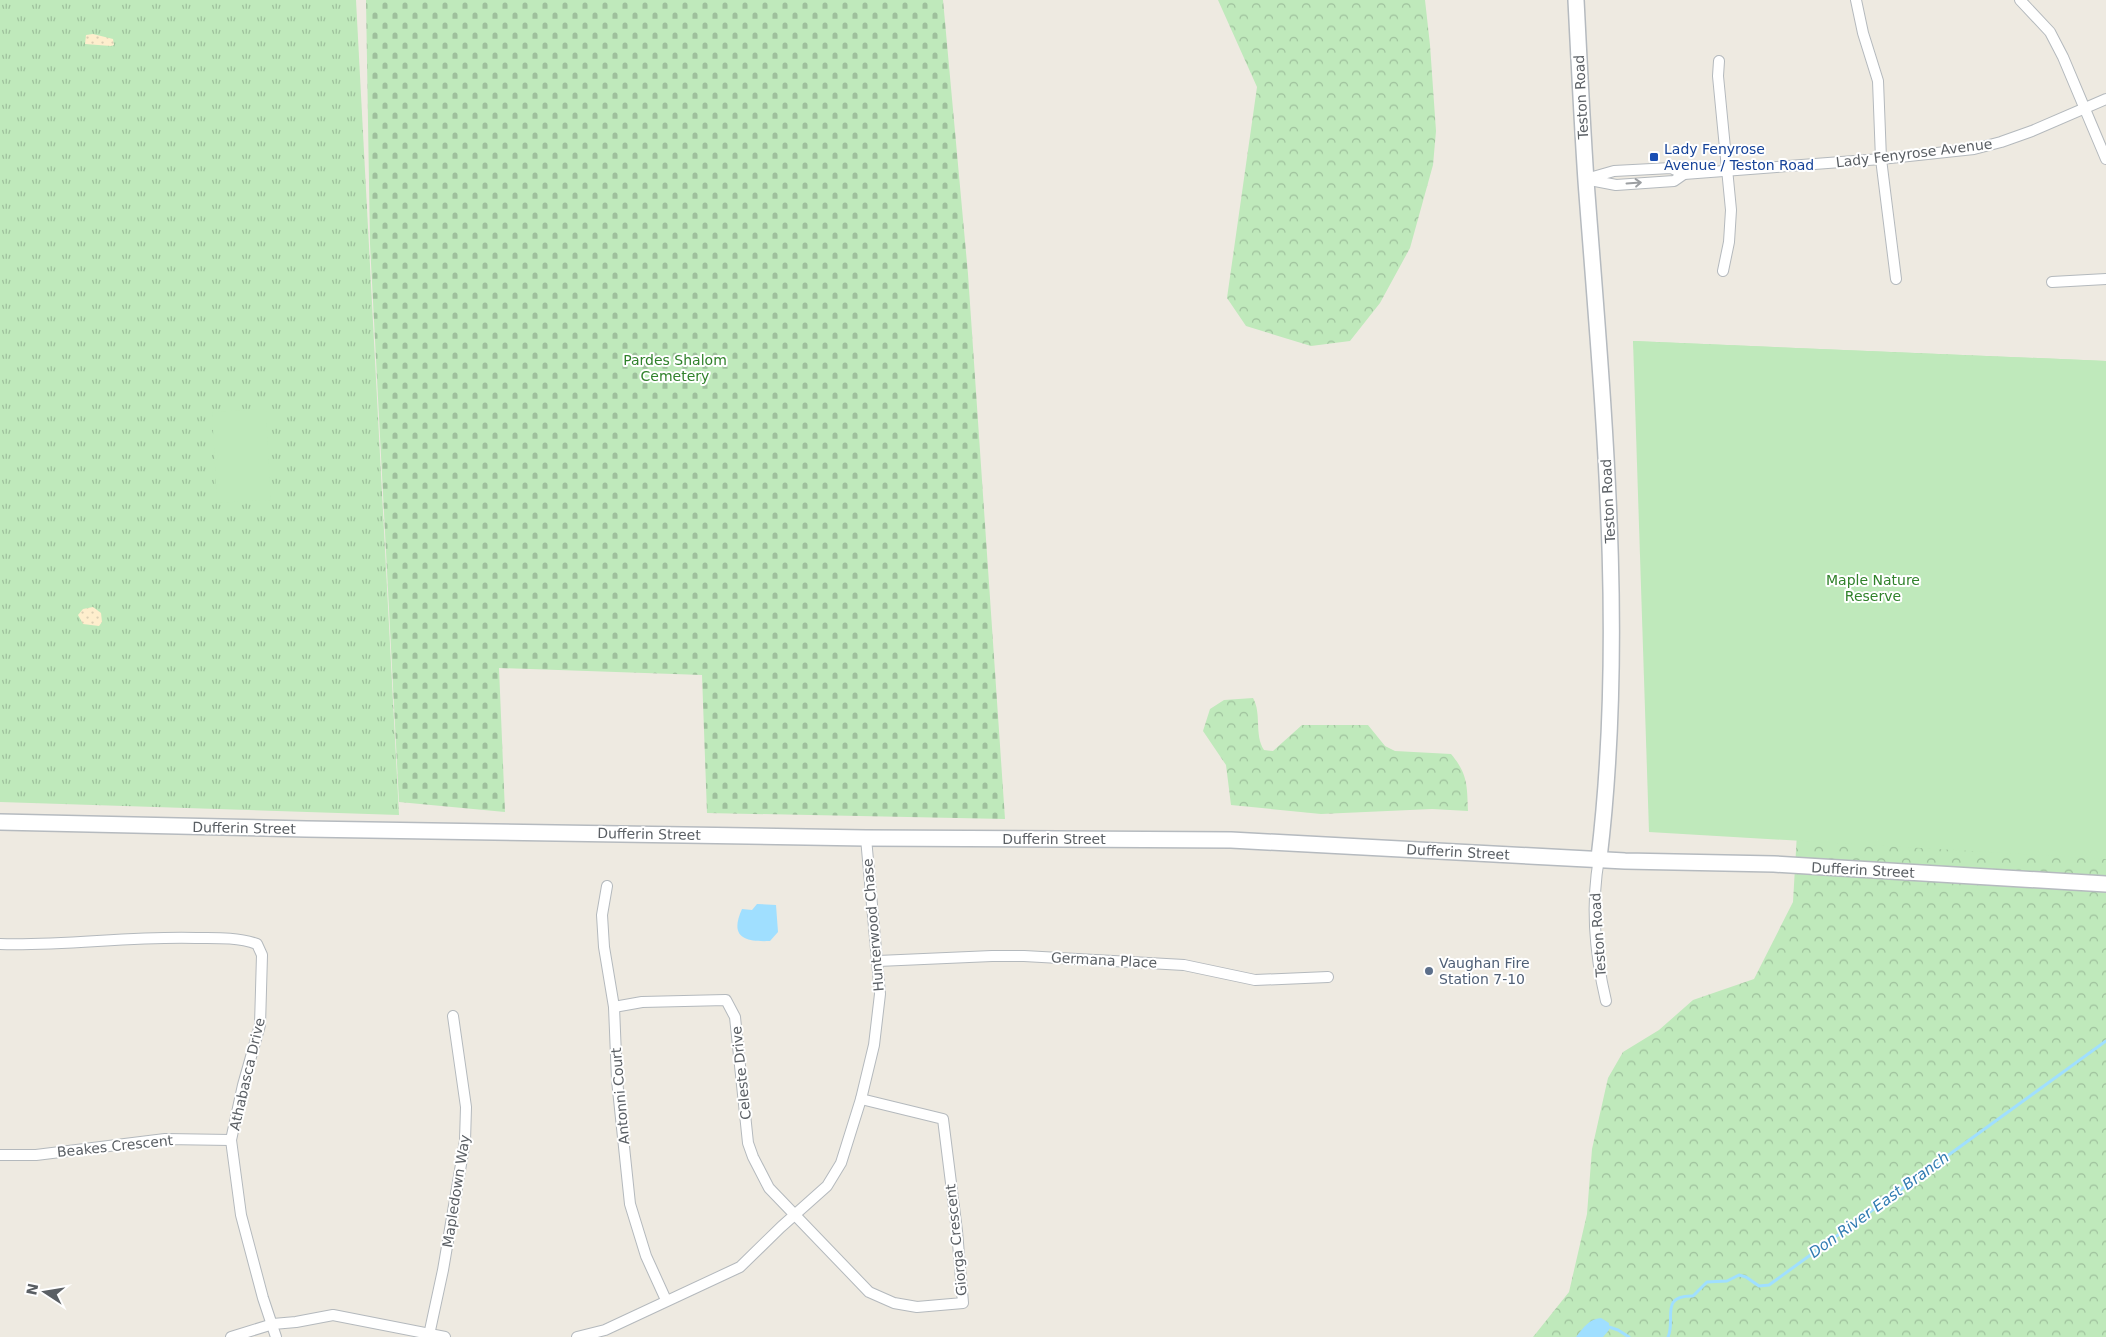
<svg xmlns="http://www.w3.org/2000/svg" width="2106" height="1337" font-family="'DejaVu Sans',sans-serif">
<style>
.grass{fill:url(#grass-tufts)}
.forest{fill:url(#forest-crowns)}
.sand{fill:url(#sand-dots)}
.cemetery{fill:url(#cemetery-stones)}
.green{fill:#bfe9bb}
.water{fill:#a0dfff}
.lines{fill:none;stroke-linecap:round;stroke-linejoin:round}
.stream{stroke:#a0dfff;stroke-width:3}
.minor-casing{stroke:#b4b9bd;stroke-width:12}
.secondary-casing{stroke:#b5babf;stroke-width:18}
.minor{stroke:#fff;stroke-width:10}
.secondary{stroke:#fff;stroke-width:15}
.oneway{stroke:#9c9fa2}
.transit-dot{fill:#1a4fb4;stroke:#fff;stroke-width:2}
.service-dot{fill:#5c6f8a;stroke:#fff;stroke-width:2}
.labels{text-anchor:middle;stroke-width:4;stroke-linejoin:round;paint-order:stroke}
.street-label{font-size:14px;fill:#5a5f64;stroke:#fff}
.transit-label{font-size:14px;fill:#164399;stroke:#fff;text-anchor:start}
.park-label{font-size:14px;fill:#30822b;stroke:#fff}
.service-label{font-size:14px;fill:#4e5e75;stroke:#fff;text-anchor:start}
.water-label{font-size:15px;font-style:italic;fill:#327cb2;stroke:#fff}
</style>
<defs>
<pattern id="grass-tufts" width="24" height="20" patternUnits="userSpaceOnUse" patternTransform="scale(1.25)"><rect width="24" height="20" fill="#bfe9bb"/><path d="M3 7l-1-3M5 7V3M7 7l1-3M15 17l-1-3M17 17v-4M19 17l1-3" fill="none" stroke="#9ec09c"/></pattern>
<pattern id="forest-crowns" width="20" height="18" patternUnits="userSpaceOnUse" patternTransform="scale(1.25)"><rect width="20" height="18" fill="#bfe9bb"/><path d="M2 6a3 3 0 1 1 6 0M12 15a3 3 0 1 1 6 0" fill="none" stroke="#9ec09c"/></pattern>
<pattern id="sand-dots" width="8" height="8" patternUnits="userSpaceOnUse" patternTransform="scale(1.25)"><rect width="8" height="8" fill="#feeecd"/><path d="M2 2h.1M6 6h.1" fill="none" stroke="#dcceb3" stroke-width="1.8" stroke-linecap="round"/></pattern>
<pattern id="cemetery-stones" width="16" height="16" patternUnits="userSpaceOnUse" patternTransform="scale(1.25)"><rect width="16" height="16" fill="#bfe9bb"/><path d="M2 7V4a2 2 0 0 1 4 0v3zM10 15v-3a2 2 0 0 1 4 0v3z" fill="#9ec09c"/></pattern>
</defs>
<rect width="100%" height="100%" fill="#eeeae1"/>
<!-- grass -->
<path class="grass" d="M0,0H356L399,815L0,802Z"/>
<!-- forest -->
<g class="forest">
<path d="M1218,0H1425L1430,45L1436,131L1433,165L1410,248L1380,303L1350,341L1311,346L1246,326L1227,298L1257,87Z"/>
<path d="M1633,341L2106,361V1337H1533L1569,1292L1587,1214L1592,1149L1608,1078L1623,1052L1659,1030L1693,1000L1754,979L1793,902L1797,833L1642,425Z"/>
<path d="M1253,698C1262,714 1254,734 1264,750L1273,751L1302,725H1368L1385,746L1395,751L1451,754C1468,774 1467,786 1468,811L1432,809L1321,814L1231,805L1226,765L1203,731L1210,709L1224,700Z"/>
</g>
<!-- sand -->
<g class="sand">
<path d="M93,34L113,39L114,45L111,46L85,44L86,35Z"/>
<path d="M93,607L101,613L102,622L99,626L83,624L78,615L83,609Z"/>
</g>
<!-- cemetery -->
<path class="cemetery" d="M366,0H943L968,274L1005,819L707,813L702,675L499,668L505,812L399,802L370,244Z"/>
<!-- green -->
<g class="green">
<path d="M1633,341L2106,361V859L1649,832Z"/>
<path d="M266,409L271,500L217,503L212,412Z"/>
</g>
<!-- water -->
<g class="water">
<path d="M757,904L776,905L778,932L770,941C745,942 729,938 742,909L752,910Z"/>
<path d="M1601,1318L1609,1323V1330L1603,1337H1576C1584,1327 1589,1319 1601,1318Z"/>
</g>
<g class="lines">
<!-- stream -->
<g class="stream">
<path d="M1609,1327L1618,1330L1629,1337"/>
<path d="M1668,1337C1676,1320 1659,1295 1693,1296L1707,1282L1727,1281L1739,1275L1746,1277L1759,1286L1769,1285L2106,1041"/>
</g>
<!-- minor casing -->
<g class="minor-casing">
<g id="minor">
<path d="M1856,0L1863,33L1878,81L1881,159L1896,279"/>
<path d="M2020,0L2050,32L2063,57L2106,159"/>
<path d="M1719,61L1718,76L1731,210L1729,242L1723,271"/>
<path d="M1586,179L1614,171L1671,168L1684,174L1881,159L1974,149L2001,142L2032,131L2106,99"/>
<path d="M1590,180L1616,185L1674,181L1684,174"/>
<path d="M2052,282L2106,279"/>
<path d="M1599,858C1591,904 1595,955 1606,1001"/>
<path d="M607,886L602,915L604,947L614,1007L617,1080L630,1204L646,1256L666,1300"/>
<path d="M0,944C65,946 130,936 196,938C216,938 237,937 257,944L262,955L260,1025L243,1085L231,1140L241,1215L263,1298L276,1337"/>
<path d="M878,961L992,956H1024L1184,965L1255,980L1328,977"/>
<path d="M614,1007L642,1002L726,1000L735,1017L748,1143L753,1157L769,1188L869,1292L894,1303L917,1307L963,1303L957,1231L943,1119L861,1099"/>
<path d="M0,1155H36L165,1139L231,1140"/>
<path d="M429,1335L443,1270L465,1141L466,1107L453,1016"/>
<path d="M231,1337L273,1324L296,1322L333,1315L445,1337"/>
<path d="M577,1337L605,1330L740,1267L781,1227L827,1186L841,1163L861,1099L874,1045L880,994L866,838"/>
</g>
</g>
<!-- secondary casing -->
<g class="secondary-casing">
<g id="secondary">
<path d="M1576,0C1579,60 1582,121 1586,181C1603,406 1626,633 1599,858"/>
<path d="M0,822L306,829L866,838L1231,840L1625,861L1774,864L2106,884"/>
</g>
</g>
<!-- minor -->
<use href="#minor" class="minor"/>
<!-- secondary -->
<use href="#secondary" class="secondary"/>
</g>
<!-- one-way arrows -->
<defs><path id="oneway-shaft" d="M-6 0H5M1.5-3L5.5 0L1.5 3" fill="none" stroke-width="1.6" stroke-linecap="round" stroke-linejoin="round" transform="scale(1.25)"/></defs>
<use class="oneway" href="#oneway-shaft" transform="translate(1634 183) rotate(-4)"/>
<!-- markers -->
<rect class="transit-dot" x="1649" y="152" width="10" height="10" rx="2.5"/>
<circle class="service-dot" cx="1429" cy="971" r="5"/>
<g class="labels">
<!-- street labels -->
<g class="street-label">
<text transform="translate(1581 97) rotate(-93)" y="5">Teston Road</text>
<text transform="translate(1914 153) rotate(-7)" y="5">Lady Fenyrose Avenue</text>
<text transform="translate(1608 501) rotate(-93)" y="5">Teston Road</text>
<text transform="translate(244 828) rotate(1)" y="5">Dufferin Street</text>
<text transform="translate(649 834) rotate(1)" y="5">Dufferin Street</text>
<text x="1054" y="844">Dufferin Street</text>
<text transform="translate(1458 852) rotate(3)" y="5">Dufferin Street</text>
<text transform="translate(1863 870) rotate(3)" y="5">Dufferin Street</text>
<text transform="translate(873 925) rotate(-95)" y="5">Hunterwood Chase</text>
<text transform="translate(1598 935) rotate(-94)" y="5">Teston Road</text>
<text transform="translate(1104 960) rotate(3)" y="5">Germana Place</text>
<text transform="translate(741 1073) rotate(-96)" y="5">Celeste Drive</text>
<text transform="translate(247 1074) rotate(-77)" y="5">Athabasca Drive</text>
<text transform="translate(620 1096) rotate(-95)" y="5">Antonni Court</text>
<text transform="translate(115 1146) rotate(-6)" y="5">Beakes Crescent</text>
<text transform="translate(456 1191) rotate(-81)" y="5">Mapledown Way</text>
<text transform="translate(956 1240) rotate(-96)" y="5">Giorga Crescent</text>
</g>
<!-- transit labels -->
<g class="transit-label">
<text x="1664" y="154">Lady Fenyrose<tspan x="1664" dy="16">Avenue / Teston Road</tspan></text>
</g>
<!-- park labels -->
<g class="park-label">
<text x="675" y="365">Pardes Shalom<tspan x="675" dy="16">Cemetery</tspan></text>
<text x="1873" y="585">Maple Nature<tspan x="1873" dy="16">Reserve</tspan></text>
</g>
<!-- service labels -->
<g class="service-label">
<text x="1439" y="968">Vaughan Fire<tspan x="1439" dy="16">Station 7-10</tspan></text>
</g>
<!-- water labels -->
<g class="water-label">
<text transform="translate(1879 1205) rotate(-36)" y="5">Don River East Branch</text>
</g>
</g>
<!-- north arrow -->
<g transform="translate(45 1292) rotate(282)" stroke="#ffffff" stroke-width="4" paint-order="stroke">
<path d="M0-4L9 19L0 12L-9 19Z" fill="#5a5f64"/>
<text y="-8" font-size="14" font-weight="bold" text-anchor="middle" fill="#5a5f64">N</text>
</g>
</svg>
